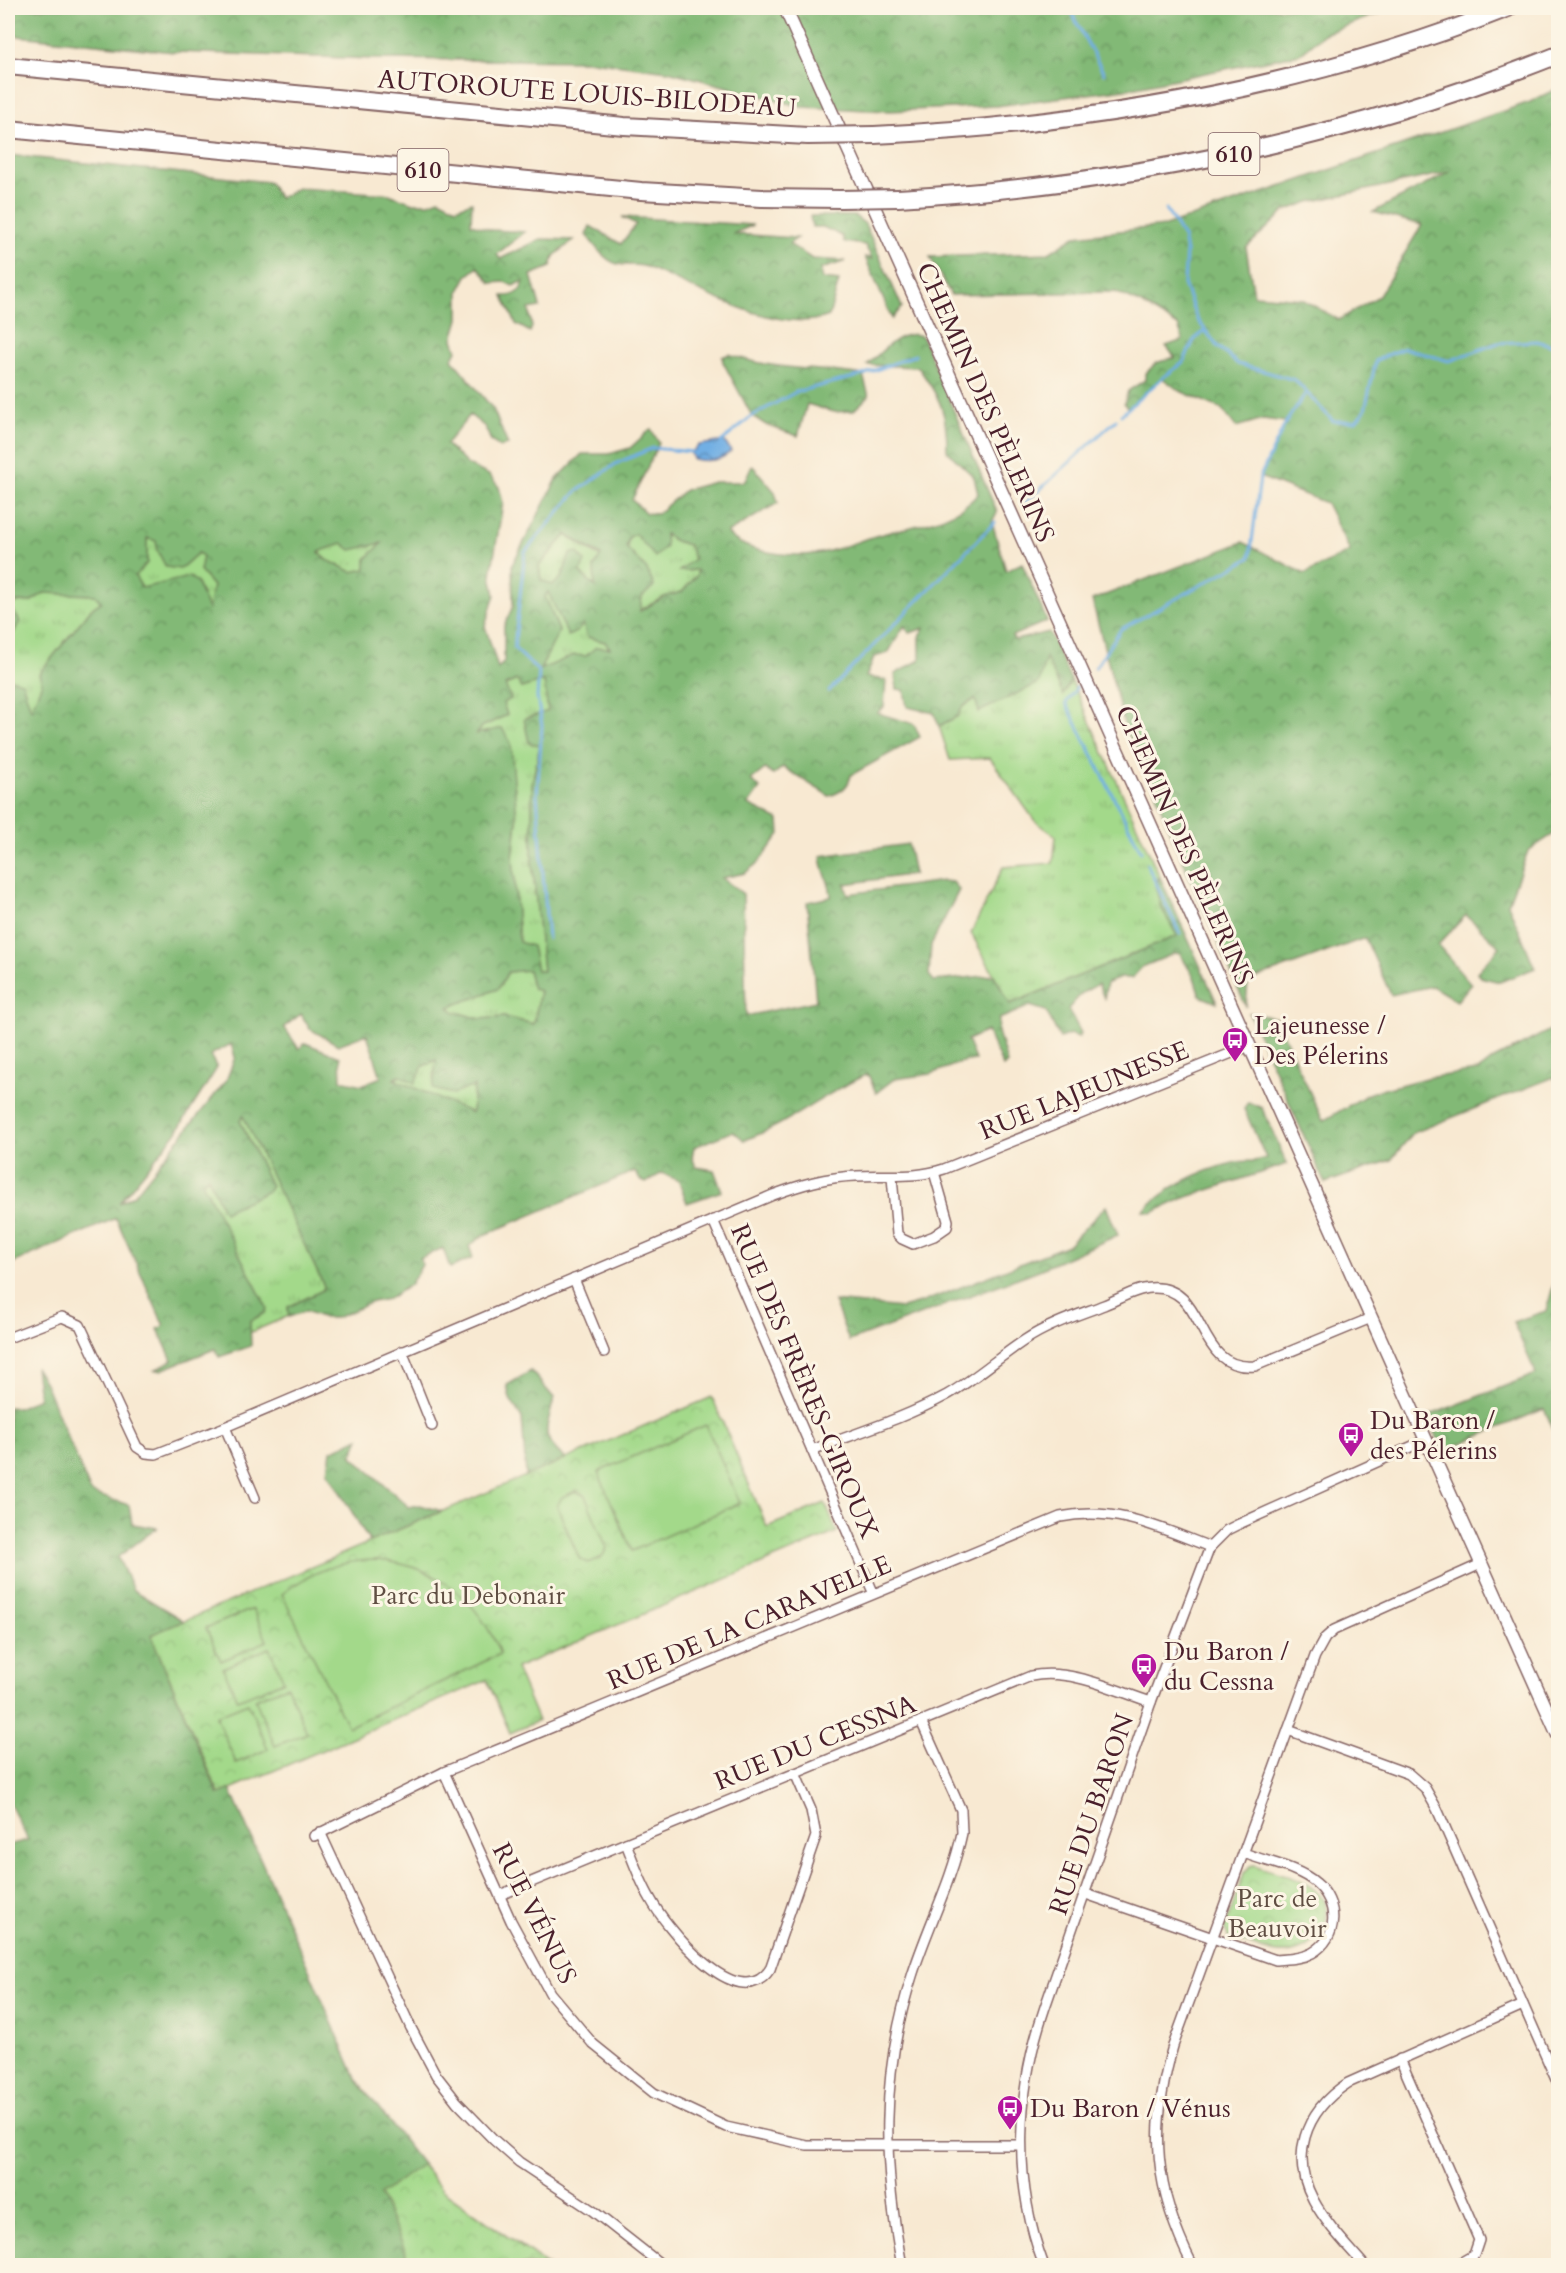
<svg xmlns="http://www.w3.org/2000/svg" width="1566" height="2273" font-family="Cardo,serif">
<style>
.grass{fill:url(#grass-tufts);stroke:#767c5a;stroke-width:1.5}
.forest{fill:url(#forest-crowns);stroke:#666c50;stroke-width:1.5;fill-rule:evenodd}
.park{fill:url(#park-crowns);stroke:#767c5a;stroke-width:1.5}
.pitch{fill:#a3d98a;stroke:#767c5a;stroke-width:1.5}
.water{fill:url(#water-waves);stroke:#5e6788;stroke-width:1.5}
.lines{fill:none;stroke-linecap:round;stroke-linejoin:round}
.stream{stroke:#71afe4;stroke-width:3}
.minor-casing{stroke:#876665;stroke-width:12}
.tertiary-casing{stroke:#876665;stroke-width:15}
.motorway-casing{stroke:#876665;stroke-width:20}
.minor{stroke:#fff;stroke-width:9}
.tertiary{stroke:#fff;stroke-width:12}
.motorway{stroke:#fff;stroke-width:16}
.motorway-bridge-casing{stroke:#876665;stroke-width:20;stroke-linecap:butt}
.motorway-bridge{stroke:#fff;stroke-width:16}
.labels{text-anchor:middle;stroke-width:6;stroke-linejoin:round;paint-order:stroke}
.shield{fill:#fcf5e5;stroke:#7f5f63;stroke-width:1.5}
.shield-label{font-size:24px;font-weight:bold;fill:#4a1f2b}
.street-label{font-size:26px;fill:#4a1f2b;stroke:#fcf5e5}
.poi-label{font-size:26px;fill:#4a1f2b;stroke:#fcf5e5;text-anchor:start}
.park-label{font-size:26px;fill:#604e43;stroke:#fcf5e5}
</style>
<defs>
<pattern id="grass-tufts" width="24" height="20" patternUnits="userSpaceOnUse" patternTransform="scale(1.5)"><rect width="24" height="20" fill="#a3d98a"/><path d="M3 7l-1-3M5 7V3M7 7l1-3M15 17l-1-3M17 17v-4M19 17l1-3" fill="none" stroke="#8eba77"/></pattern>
<pattern id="forest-crowns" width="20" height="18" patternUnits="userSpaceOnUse" patternTransform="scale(1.5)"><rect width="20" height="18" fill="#82b976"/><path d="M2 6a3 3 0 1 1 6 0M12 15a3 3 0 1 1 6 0" fill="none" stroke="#6c9661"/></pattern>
<pattern id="park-crowns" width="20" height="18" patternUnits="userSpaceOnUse" patternTransform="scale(1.5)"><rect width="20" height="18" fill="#a3d98a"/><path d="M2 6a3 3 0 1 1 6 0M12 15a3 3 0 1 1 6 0" fill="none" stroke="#8eba77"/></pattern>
<pattern id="water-waves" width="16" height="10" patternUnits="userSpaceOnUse" patternTransform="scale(1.5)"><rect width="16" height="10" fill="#71afe4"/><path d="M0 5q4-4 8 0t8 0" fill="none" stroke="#5f8eb9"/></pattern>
</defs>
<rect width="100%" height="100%" fill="#fcf5e5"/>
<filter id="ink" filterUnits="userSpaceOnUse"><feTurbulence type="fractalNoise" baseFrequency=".0167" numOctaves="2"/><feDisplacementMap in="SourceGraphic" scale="12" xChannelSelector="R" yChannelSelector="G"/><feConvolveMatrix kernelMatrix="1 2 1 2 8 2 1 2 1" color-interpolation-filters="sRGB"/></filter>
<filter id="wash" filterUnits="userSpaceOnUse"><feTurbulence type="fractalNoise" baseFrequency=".008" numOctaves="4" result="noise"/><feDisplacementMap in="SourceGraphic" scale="24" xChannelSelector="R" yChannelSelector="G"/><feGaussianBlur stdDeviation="1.35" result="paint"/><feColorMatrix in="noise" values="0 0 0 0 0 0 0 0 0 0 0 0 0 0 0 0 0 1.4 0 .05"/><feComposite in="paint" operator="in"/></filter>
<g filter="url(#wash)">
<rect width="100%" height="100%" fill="#f8e9d2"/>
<!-- grass -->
<g class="grass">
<path d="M665,533L675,541L689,545L694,559L687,571L697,570V575L682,592L664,597L639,611C644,584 621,561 629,537L635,534Z"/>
<path d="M566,535L597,555H602L595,587L580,573L563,571L562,577L553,586L541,580L539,566Z"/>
<path d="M147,538L156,540L180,569L198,553L204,556L200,571L213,586L208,610L196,581L142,588L135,576L147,563Z"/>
<path d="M383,542L366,569L352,572L325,559L319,551L342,543Z"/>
<path d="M548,591L583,624L587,637L605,642L610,648L539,671L559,631L545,596Z"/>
<path d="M44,593L96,595L101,602L91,609L39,674L43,683L31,710L13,681L8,678V637L12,636L9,606L17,601L30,602Z"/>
<path d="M1046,657L1063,694L1071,680L1160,877L1155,884L1161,907L1178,936L1010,1004L971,933L1003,867L1053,863L1056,836L1035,821L990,758L950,760L939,726L958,716L962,707L976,699L979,712Z"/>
<path d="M517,680L521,688L544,680L548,712L524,719L540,745L532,784V860L543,971L537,970L519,943L513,858L517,820L475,735L481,727L507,715L503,703L505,685Z"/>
<path d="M528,970L533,989L540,991L534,1024L504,1017L481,1019L455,1012L448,1006L498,989L508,972Z"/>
<path d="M437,1060L474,1085L472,1114L394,1079Z"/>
<path d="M243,1115L324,1286L323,1290L288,1307L289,1316L249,1333L250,1321L265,1313L267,1308L201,1182L208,1176L268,1188L271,1186L240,1121Z"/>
</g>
<!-- forest -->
<g class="forest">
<path d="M8,8H1393L1324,34L1300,54L1126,89L996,106L890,111L801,107L668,71L592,61L376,59L174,52L8,35Z"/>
<path d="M1558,88V831L1528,851L1508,904L1535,968L1500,982L1480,977L1477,972L1500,947L1466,915L1438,945L1471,984L1457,1001L1432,986L1391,995L1365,938L1248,981L1246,1007L1169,830L1143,757L1126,732L1092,600L1243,542L1305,574L1350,551L1326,503L1260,477L1286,422L1263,419L1236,427L1222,409L1180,391L1162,378L1128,408L1124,404L1128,391L1145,380V374L1156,363L1175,357L1166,346L1183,340L1178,326L1140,303L1115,292L951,295L930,257L1049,253L1075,236L1165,226L1530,102ZM1450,172L1373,212L1422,225L1379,296L1339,320L1302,299L1254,295L1246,248L1285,211L1309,202Z"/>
<path d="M8,155L269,182L279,198L298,188L389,194L413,203H429L439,199L456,208L472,202L471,224L492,230L525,232L497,254L500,259L541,239L574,240L554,256L551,267L531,275L540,307L529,309L532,327L530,332L516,324L503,296C515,296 521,293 524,281L513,286L505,282L491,283L478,267L467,276L459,291V319L453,339L457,351L452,359L493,409L508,445L500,447L491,441L485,427L470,415L446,444L468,465L489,475L499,487L503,503L491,575L495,595L485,626L498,668L504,662V626L513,606L512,565L557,479L582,454H609L630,448L651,429L659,443L632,500L646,513L657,514L685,490L714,482H744L752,465L775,492L778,503L727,533C743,551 777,555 801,555C826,555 849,544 872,537C907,526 953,523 978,494L974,477L947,451C947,412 941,399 918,367L867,365C882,352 900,328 922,336L997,512L992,522L1006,571L1022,563L1047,621L1012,636L1015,640L1049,632L1071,680L1063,695L1046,658L1039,683L979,712L975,699L962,707L958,716L939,726L934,713L907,707L904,690L897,689L895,674L920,660V637L924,628L910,633L904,626L888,653L874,657L866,677L886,680L884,707L877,713L914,724L920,737L851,775C849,786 840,793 829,796L783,767L773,775L765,769L751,780L760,788L748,805L779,820L780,834L758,863L745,873L722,878L743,894L746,1016L816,1001L807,902L831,897C831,883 822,872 821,856L908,844L914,874L845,884L848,894L943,881L953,882L959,890L931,945L929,975L934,981L994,975L1010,1004L1177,936L1161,907L1155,884L1160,877L1217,1003L1200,996L1194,977L1180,954L1176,953L1142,967L1132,978H1121L1107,983L1104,998L1098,984L1082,993L1068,1009L1081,1033L1079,1037L1070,1034L1060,1038L1046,1011L1030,1006L999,1019L998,1032L1007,1063L1003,1067L987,1031L967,1040L975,1060L962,1062L931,1074L894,1079L876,1093L868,1074C825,1092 789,1125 744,1140L733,1131L694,1147L692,1157L696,1167L714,1170L722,1191L687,1203L679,1181L662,1173L646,1183L640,1180L635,1171L484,1235L469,1246L473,1258L450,1268L443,1248L420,1258L422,1265L410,1285L388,1299L372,1302L336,1318H324L306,1311L289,1317L288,1307L323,1290L324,1286L243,1116L240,1121L271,1186L268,1191L224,1212L208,1177L202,1182L267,1308L265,1313L250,1321L251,1346L219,1357L215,1349L161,1370H155L172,1360L158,1329L164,1326L116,1218L8,1265V678L22,682L31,709L42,683L39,674L91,609L101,602L95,595L44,593L30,602H17L10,606L20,621L12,636L8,637ZM635,534L655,557L666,547L665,534L675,541L689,545L694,559L679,571L697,570V575L682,592L664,597L640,611L642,597L654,586L647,570L626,547L629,537ZM566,535L601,555L594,567L595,586L580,573L585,561L577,552L570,554L562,577L553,585L541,580L539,566ZM147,538L156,541L157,550L166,567L180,569L198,553L203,556L200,571L213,586L208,609L196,581L189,577L142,588L135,576L147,563ZM342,543L351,550L382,543L366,559V569L352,572L325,559L319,552ZM548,592L568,636L578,631L583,624L587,637L605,642L610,648L596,647L586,656L574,655L540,670L559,631L545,596ZM517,680L521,688L544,681L548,711L524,719L529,743L540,745L532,784V860L543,971L537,970L532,946L519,942L513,858L517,820L511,743L502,728L476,734L481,727L507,715L503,703L511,699L505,685ZM528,970L533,989L540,991L534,1024L504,1017L481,1019L455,1012L449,1007L498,989L508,972ZM301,1014L310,1029L338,1045L367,1034L381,1077L362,1085L341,1080L340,1057L305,1043L299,1049L284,1027ZM231,1044L235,1057L226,1081L134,1195L119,1203L176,1133L217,1068L210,1055ZM436,1060L433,1089L453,1094L474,1086L472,1113L394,1079L399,1075L415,1083L423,1066Z"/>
<path d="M810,216H855L865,224L902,307L892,319L865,257L872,259L865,245L844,242L842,236L823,227H812Z"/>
<path d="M622,217L753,225L733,234L797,238L789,244L812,259L846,261L821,269L822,279L839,281L829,316C778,336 695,288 647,267C637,264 628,266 618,264C605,262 594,244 586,235L590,226L621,244L636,224Z"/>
<path d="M729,354C773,371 817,367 863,375L869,396L853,411L834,412L807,404L798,436L766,425L752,416L723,362L722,357Z"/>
<path d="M1249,1013L1276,1018L1323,1121L1370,1093L1426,1078L1478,1071L1494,1059L1558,1026V1085L1554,1077L1413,1133L1391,1160L1325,1183Z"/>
<path d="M1248,1102L1262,1108L1287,1164L1184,1198L1152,1213L1143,1211C1168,1186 1199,1171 1233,1163C1244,1160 1256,1163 1266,1158L1244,1109Z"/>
<path d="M1106,1206L1118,1235L1039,1270L849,1341L834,1301L902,1308L923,1302L1068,1245Z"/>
<path d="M1558,1270V1440L1544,1409L1443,1451L1428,1416L1536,1374L1513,1322L1546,1311Z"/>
<path d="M35,1367L45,1383L91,1493L129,1505L132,1524L157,1528L118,1557L133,1590L184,1621L151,1635L218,1794L230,1789L357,2080L442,2190L547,2265L8,2266V1845L28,1840L8,1800V1407L18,1408L39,1398Z"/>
<path d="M531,1371L554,1398C547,1430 538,1436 566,1459L526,1476L522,1418L510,1399L507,1385Z"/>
<path d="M359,1438L352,1456L409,1507L419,1505L442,1511L370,1542L328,1472L331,1451Z"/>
</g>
<!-- park -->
<g class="park">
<path d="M712,1397L767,1527L825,1503L837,1532L516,1668L538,1721L510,1733L487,1680L219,1794L151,1635Z"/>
<path d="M1254,1865C1272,1872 1295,1876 1311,1887C1344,1910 1320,1951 1285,1953C1267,1954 1245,1942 1228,1937L1225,1928L1244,1873L1250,1866Z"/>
<path d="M422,2164L442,2190L547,2265H412L380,2195Z"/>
</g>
<!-- pitch -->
<g class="pitch">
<path d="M706,1425L740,1503L632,1551L598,1472Z"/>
<path d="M576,1491L585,1496L607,1548L602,1557L588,1563L579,1558L557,1506L562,1497Z"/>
<path d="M377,1560C436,1565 479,1599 500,1654L348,1727L282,1594C311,1571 341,1560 377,1560Z"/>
<path d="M253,1609L267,1641L221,1661L206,1628Z"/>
<path d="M269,1648L284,1681L238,1700L223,1668Z"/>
<path d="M287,1686L307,1733L275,1746L255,1699Z"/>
<path d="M248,1703L268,1749L236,1763L216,1716Z"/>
</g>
<!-- water -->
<path class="water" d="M724,441L731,451C721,462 707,462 693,459L691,453L699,445Z"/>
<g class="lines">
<!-- stream -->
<g class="stream">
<path d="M1065,8L1071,12L1104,74"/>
<path d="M1166,209L1183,237L1186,252L1184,284L1197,319L1218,347L1238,364L1295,380L1333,421H1356L1365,410L1376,360L1404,348L1449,361L1498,343L1537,341L1558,347"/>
<path d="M1121,415L1162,378L1183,363L1194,340L1205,331"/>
<path d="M721,442L752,416L796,392L863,375L915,355"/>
<path d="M1023,505L1116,420"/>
<path d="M1095,668L1121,629L1250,558L1260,477L1286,422L1305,394"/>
<path d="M1077,687L1066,703L1141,851"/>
<path d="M829,691L995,522"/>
<path d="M1147,864L1180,934"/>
<path d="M548,939L537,795L542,726L537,697L539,672L514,648L525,552L576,492L617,463L653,448L692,452"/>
</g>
</g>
</g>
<g filter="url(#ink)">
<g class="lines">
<!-- minor casing -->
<g class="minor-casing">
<g id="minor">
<path d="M892,1177L897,1234L902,1239L913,1244L934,1236L947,1227L948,1221L934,1172"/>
<path d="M713,1220L873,1592"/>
<path d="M574,1279L604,1352"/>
<path d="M8,1338L62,1317L80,1325L137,1447L146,1453L156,1454L225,1427L773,1195C800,1185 826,1177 856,1176C887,1174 914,1179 944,1169L1249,1046"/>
<path d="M402,1351L432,1426"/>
<path d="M225,1427L255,1498"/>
<path d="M812,1450C857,1433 905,1418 947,1395C975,1379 999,1357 1025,1340C1049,1324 1078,1315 1104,1305C1119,1299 1135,1289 1151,1288C1210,1284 1192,1372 1255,1366L1371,1318"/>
<path d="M1288,1730L1409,1774L1425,1788L1437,1809L1558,2084"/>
<path d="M444,1772L511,1921L550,1993L593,2044L654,2093L726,2127L807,2145H1020"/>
<path d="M320,1832L411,2028L436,2075L457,2102L494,2140L519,2162L593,2211L663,2266"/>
<path d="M314,1836L444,1772L1060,1517C1116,1506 1158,1527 1210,1547"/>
<path d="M626,1843C633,1861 640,1881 650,1898C665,1926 738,2018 770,1969L816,1836L811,1810L795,1773"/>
<path d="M1086,1894L1276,1960C1288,1959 1301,1959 1312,1953C1339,1938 1339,1902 1316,1883C1298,1867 1266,1862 1244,1853"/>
<path d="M500,1895L1031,1676C1071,1668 1114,1690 1151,1702"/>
<path d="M1400,2059L1479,2240L1474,2255L1455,2266"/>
<path d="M902,2266C883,2165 880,2075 912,1976C927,1928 952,1881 962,1833L961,1810L921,1721"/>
<path d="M1044,2266C1012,2181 1016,2091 1045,2007L1151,1702L1210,1547L1227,1530L1239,1524L1426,1440"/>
<path d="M1193,2266C1154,2190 1149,2128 1173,2046L1315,1656L1325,1638L1334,1630L1481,1564"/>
<path d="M1365,2266C1333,2229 1290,2189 1305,2137C1312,2113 1328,2096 1348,2083L1523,2005"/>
</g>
</g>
<!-- tertiary casing -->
<g class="tertiary-casing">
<path id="tertiary" d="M785,8L1558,1735"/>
</g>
<!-- motorway casing -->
<g class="motorway-casing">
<g id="motorway">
<path d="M8,66L624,126L808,136"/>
<path d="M8,129L641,191L762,198L840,199"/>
<path d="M874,135C1091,125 1306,88 1508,8"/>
<path d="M898,198C1126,185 1346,139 1558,55"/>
</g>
</g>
<!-- minor -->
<use href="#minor" class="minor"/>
<!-- tertiary -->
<use href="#tertiary" class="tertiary"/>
<!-- motorway -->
<use href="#motorway" class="motorway"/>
<!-- motorway-bridge casing -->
<g class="motorway-bridge-casing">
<g id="motorway-bridge">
<path d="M808,136L874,135"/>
<path d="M840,199L898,198"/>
</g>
</g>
<!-- motorway-bridge -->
<use href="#motorway-bridge" class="motorway-bridge"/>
</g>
</g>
<!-- icons -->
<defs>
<g id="bus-pin" transform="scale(1.35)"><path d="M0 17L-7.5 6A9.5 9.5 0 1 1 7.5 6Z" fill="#b5179e" stroke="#fcf5e5"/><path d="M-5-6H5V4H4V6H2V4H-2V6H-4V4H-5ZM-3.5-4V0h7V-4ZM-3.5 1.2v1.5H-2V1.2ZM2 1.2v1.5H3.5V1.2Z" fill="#fff"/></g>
</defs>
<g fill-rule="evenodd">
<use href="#bus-pin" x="1235" y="1040"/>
<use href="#bus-pin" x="1351" y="1435"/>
<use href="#bus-pin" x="1144" y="1666"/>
<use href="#bus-pin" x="1010" y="2108"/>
</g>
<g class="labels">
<!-- shield labels -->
<g class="shield">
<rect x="1208.5" y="133" width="51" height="42" rx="4.5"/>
<rect x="397.5" y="149" width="51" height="42" rx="4.5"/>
</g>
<g class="shield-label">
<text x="1234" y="162">610</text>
<text x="423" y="178">610</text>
</g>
<!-- street labels -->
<g class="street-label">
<text transform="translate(587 93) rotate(4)" y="9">AUTOROUTE LOUIS-BILODEAU</text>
<text transform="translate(986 402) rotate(66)" y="9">CHEMIN DES PÈLERINS</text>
<text transform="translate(1185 845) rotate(66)" y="9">CHEMIN DES PÈLERINS</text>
<text transform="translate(1084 1090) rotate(-22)" y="9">RUE LAJEUNESSE</text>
<text transform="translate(805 1381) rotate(67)" y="9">RUE DES FRÈRES-GIROUX</text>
<text transform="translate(749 1622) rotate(-23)" y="9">RUE DE LA CARAVELLE</text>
<text transform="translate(815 1742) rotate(-22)" y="9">RUE DU CESSNA</text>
<text transform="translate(1091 1814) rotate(-71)" y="9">RUE DU BARON</text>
<text transform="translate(535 1913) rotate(63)" y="9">RUE VÉNUS</text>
</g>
<!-- poi labels -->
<g class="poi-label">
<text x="1254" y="1034">Lajeunesse /<tspan x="1254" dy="30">Des Pélerins</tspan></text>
<text x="1370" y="1429">Du Baron /<tspan x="1370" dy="30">des Pélerins</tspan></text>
<text x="1164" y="1660">Du Baron /<tspan x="1164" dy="30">du Cessna</tspan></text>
<text x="1030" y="2117">Du Baron / Vénus</text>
</g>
<!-- park labels -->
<g class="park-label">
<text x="468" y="1604">Parc du Debonair</text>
<text x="1277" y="1907">Parc de<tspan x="1277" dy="30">Beauvoir</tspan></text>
</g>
</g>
<!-- margin -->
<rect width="1566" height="2273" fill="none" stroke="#fcf5e5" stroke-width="30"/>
</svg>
